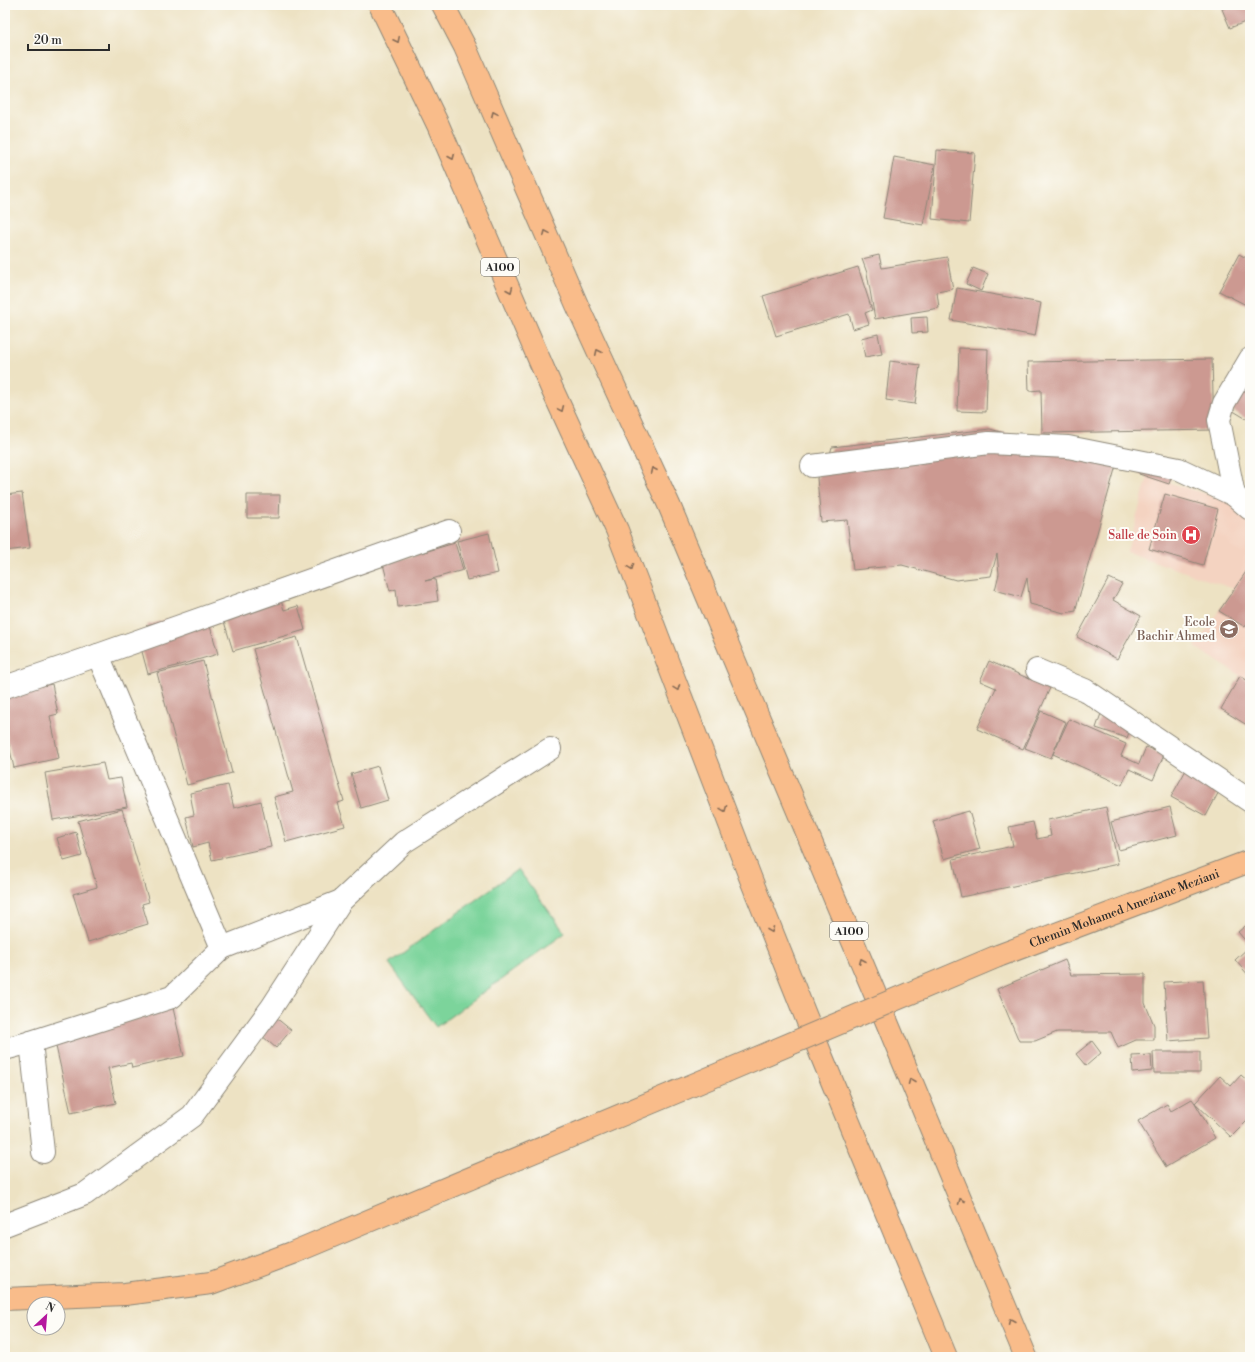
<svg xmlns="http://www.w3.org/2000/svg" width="1255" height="1362" font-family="'Libre Bodoni',serif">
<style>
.built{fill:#f4d3c1}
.green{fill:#7bd49b;stroke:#538063}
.building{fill:#cc9991}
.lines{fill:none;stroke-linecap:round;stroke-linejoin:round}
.minor-casing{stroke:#8c8677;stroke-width:24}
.major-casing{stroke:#8c8677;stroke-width:24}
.highway-casing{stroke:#8c8677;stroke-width:24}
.minor{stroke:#fff;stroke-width:22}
.major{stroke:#f9bc8a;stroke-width:22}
.highway{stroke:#f9bc8a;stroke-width:22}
.major-bridge-casing{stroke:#8c8677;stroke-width:24;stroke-linecap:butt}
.major-bridge{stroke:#f9bc8a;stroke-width:22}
.oneway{stroke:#886c56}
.labels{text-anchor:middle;stroke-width:4;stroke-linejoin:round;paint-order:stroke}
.shield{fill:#fdfcf7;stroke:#6a6a68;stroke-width:1}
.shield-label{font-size:11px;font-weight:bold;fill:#2b2b2b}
.health-label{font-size:12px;fill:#be3a42;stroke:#fdfcf7;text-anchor:end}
.education-label{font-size:12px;fill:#785e54;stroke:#fdfcf7;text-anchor:end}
.street-label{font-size:12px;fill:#2b2b2b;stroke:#fdfcf7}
</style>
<rect width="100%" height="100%" fill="#fdfcf7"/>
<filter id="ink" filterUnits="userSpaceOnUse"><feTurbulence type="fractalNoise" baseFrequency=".025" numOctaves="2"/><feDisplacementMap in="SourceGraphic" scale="8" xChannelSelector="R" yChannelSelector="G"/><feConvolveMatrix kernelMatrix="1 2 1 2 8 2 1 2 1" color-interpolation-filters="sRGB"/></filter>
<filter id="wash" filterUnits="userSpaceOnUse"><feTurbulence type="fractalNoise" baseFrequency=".012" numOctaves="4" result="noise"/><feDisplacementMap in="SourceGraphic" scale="16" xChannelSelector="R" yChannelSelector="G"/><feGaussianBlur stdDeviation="0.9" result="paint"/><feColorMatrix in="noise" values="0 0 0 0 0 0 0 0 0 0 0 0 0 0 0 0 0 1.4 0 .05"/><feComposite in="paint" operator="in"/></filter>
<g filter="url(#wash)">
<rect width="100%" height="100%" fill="#ede2c3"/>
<!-- built -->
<path class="built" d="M1148,476L1232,502L1250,519V682L1195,647L1234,589L1127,552Z"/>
<!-- green -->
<path class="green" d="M518,869L565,933L436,1027L389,963Z"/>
<g id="blocks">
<!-- building -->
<g class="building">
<path d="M1232,5H1250V20L1230,28L1222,9Z"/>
<path d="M937,150L975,153L969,223L932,219Z"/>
<path d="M894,157L935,165L923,225L883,218Z"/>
<path d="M1239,254L1250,260V307L1219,291Z"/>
<path d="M879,255L882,268L947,257L953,289L937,292L939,308L875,319L867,273L862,259Z"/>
<path d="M858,267L872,310L865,313L869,324L853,329L849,314L776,336L763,296Z"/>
<path d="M973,268L988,274L981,291L966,284Z"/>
<path d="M957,288L1041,303L1035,336L951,320Z"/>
<path d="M927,317L928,332L912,333L911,318Z"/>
<path d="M878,334L882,354L865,357L861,338Z"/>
<path d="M959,348L988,349L986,412L957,411Z"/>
<path d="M1212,359L1214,430L1042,433L1041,390L1029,391L1028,362Z"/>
<path d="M890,361L920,365L915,404L886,400Z"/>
<path d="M1250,364V421L1225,406Z"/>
<path d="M990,429L1054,447L1117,462L1076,608V611L1064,613L1030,604L1027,578L1021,597L995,590L999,574L997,554L991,576L956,580L902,565L853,570L847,520L821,522L817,478L828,461L832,447Z"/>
<path d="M1144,459L1174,470L1169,484L1139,474Z"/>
<path d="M22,493L30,548L5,551V495Z"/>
<path d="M1165,494L1218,509L1203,565L1149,549Z"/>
<path d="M247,495H280L279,518H247Z"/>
<path d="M489,533L498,573L467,580L457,541Z"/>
<path d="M455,543L463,570L425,581L435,579L438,601L398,607L396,589L390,591L383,564Z"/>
<path d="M1250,566V619L1245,627L1219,611Z"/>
<path d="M1109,578L1122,584L1113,600L1141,616L1117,659L1077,637Z"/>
<path d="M277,588L284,610L298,606L305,630L233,651L219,605Z"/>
<path d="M205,609L218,654L148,674L141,648L153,645L147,625Z"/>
<path d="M297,637L344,801L338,803L345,826L286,842L274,797L293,792L253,649Z"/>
<path d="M203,661L232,773L187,785L157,673Z"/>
<path d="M989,661L1050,688L1023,749L977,729L996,688L980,681Z"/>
<path d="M33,669L37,687L52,684L58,714L50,716L59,758L14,768L5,727V675Z"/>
<path d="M1240,676L1250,682V727L1221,709Z"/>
<path d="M1104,705L1135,715L1127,738L1096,728Z"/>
<path d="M1041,711L1066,722L1051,758L1025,748Z"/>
<path d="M1069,719L1126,744L1121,756L1139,764L1146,747L1164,755L1153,780L1129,769L1122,785L1053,754Z"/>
<path d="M1191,761L1225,780L1206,816L1171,797Z"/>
<path d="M103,763L107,780L121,778L127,807L53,820L45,773Z"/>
<path d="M378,766L388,800L361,808L351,774Z"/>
<path d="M228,785L234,808L261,801L271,847L212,860L208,843L193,847L186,817L194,815L190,793Z"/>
<path d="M1106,807L1118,864L961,897L953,859L1013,846L1009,827L1033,822L1037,839L1051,836L1048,820Z"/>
<path d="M1170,807L1177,835L1119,850L1111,822Z"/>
<path d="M122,809L149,902L142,904L148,924L88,942L73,894L97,887L78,821Z"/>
<path d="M969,811L980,849L944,859L933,821Z"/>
<path d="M76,832L82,856L64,861L57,838Z"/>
<path d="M1250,922V946L1238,932Z"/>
<path d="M1250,946V977L1235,960Z"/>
<path d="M1065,960L1071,975L1145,974V1003L1154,1025V1040H1136L1118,1048L1111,1032H1057L1035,1041H1019L997,989Z"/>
<path d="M1203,980L1207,1038L1168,1041L1164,982Z"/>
<path d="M173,1008L184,1056L132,1068L131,1063L108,1068L116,1103L71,1113L55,1042Z"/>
<path d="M275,1017L291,1030L276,1048L261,1035Z"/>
<path d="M1092,1041L1101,1053L1086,1066L1076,1054Z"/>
<path d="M1153,1052H1200V1073H1154Z"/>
<path d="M1151,1055L1152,1071L1133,1073L1132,1056Z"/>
<path d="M1241,1075L1250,1083V1118L1231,1137L1195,1103L1215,1138L1166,1167L1138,1121L1167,1104L1171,1111L1192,1099L1195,1103L1220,1076L1231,1086Z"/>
</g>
</g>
</g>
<g filter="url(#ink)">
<use href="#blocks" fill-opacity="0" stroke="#8c8677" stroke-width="1"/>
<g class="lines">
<!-- minor casing -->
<g class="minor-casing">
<g id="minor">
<path d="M812,466L989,443L1068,447L1179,469L1234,495L1250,509"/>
<path d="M1234,495L1219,420L1224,403L1250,359"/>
<path d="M1037,670L1085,690L1250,801"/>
<path d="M5,687L98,655L449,531"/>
<path d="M222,948L341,901"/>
<path d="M31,1042L43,1152"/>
<path d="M5,1049L31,1042L172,997L222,948L98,655"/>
<path d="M5,1225L85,1194L192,1116L272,1007L341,901L404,842L550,749"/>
</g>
</g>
<!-- major casing -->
<g class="major-casing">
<g id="major">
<path id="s1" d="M998,956L1250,861"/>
<path d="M5,1299L125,1294L211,1283L292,1253L724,1072"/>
</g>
</g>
<!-- highway casing -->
<g class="highway-casing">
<g id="highway">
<path d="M380,5L438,125L552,389L617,530L752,882L822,1057L946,1357"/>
<path d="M443,5L465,47L577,305L669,505L886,1020L1026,1357"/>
</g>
</g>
<!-- minor -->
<use href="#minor" class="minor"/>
<!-- major -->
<use href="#major" class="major"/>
<!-- highway -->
<use href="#highway" class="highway"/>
<!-- major-bridge casing -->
<g class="major-bridge-casing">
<path id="major-bridge" d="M724,1072L998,956"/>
</g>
<!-- major-bridge -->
<use href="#major-bridge" class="major-bridge"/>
</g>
<!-- one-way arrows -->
<defs><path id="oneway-chevron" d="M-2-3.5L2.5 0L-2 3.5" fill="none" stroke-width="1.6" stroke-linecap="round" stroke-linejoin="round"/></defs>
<g class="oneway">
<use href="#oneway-chevron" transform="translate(397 40) rotate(64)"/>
<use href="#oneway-chevron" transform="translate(494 114) rotate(-114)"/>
<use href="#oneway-chevron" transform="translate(452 157) rotate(67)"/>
<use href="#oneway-chevron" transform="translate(546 233) rotate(-114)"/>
<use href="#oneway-chevron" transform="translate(510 290) rotate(67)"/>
<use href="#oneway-chevron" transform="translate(598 352) rotate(-115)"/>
<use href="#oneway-chevron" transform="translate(561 409) rotate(66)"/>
<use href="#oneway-chevron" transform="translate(653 470) rotate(-115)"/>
<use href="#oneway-chevron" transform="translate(631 567) rotate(69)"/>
<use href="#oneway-chevron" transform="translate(677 688) rotate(69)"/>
<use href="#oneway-chevron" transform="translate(724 809) rotate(69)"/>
<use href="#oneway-chevron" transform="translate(771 930) rotate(68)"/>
<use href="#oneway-chevron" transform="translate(862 961) rotate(-113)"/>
<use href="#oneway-chevron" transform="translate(911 1081) rotate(-112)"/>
<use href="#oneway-chevron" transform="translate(961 1201) rotate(-112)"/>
<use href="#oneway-chevron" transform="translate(1011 1321) rotate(-113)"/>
</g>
</g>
<!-- icons -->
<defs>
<g id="hospital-disc" transform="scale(1)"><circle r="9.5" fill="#e0444e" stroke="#fdfcf7"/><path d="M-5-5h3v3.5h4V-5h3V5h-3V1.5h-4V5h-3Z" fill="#fff"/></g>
<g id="school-disc" transform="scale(1)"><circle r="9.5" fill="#8d6e63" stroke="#fdfcf7"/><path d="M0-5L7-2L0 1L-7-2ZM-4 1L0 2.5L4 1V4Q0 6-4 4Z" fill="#fff"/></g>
</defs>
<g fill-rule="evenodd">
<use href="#hospital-disc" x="1191" y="535"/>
<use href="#school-disc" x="1229" y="629"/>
</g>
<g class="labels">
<!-- shield labels -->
<g class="shield">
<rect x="481" y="258" width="38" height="18" rx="3"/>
<rect x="830" y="922" width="38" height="18" rx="3"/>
</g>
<g class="shield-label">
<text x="500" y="271">A100</text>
<text x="849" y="935">A100</text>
</g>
<!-- health labels -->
<g class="health-label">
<text x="1177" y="539">Salle de Soin</text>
</g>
<!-- education labels -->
<g class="education-label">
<text x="1215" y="626">Ecole<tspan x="1215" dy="14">Bachir Ahmed</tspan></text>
</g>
<!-- street labels -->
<g class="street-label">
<text dy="4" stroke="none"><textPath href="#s1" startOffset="135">Chemin Mohamed Ameziane Meziani</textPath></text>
</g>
</g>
<!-- margin -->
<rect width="1255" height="1362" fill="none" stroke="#fdfcf7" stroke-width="20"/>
<!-- north arrow -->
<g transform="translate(46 1316) rotate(26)"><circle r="19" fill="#fdfcf7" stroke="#a9a8a5"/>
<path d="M0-3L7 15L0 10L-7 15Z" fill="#b5179e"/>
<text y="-6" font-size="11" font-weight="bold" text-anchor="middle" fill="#2b2b2b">N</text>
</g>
<!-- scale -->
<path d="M28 44v6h81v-6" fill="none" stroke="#2b2b2b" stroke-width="2"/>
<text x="34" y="44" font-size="12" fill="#2b2b2b" stroke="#fdfcf7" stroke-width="3" paint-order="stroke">20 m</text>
</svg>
